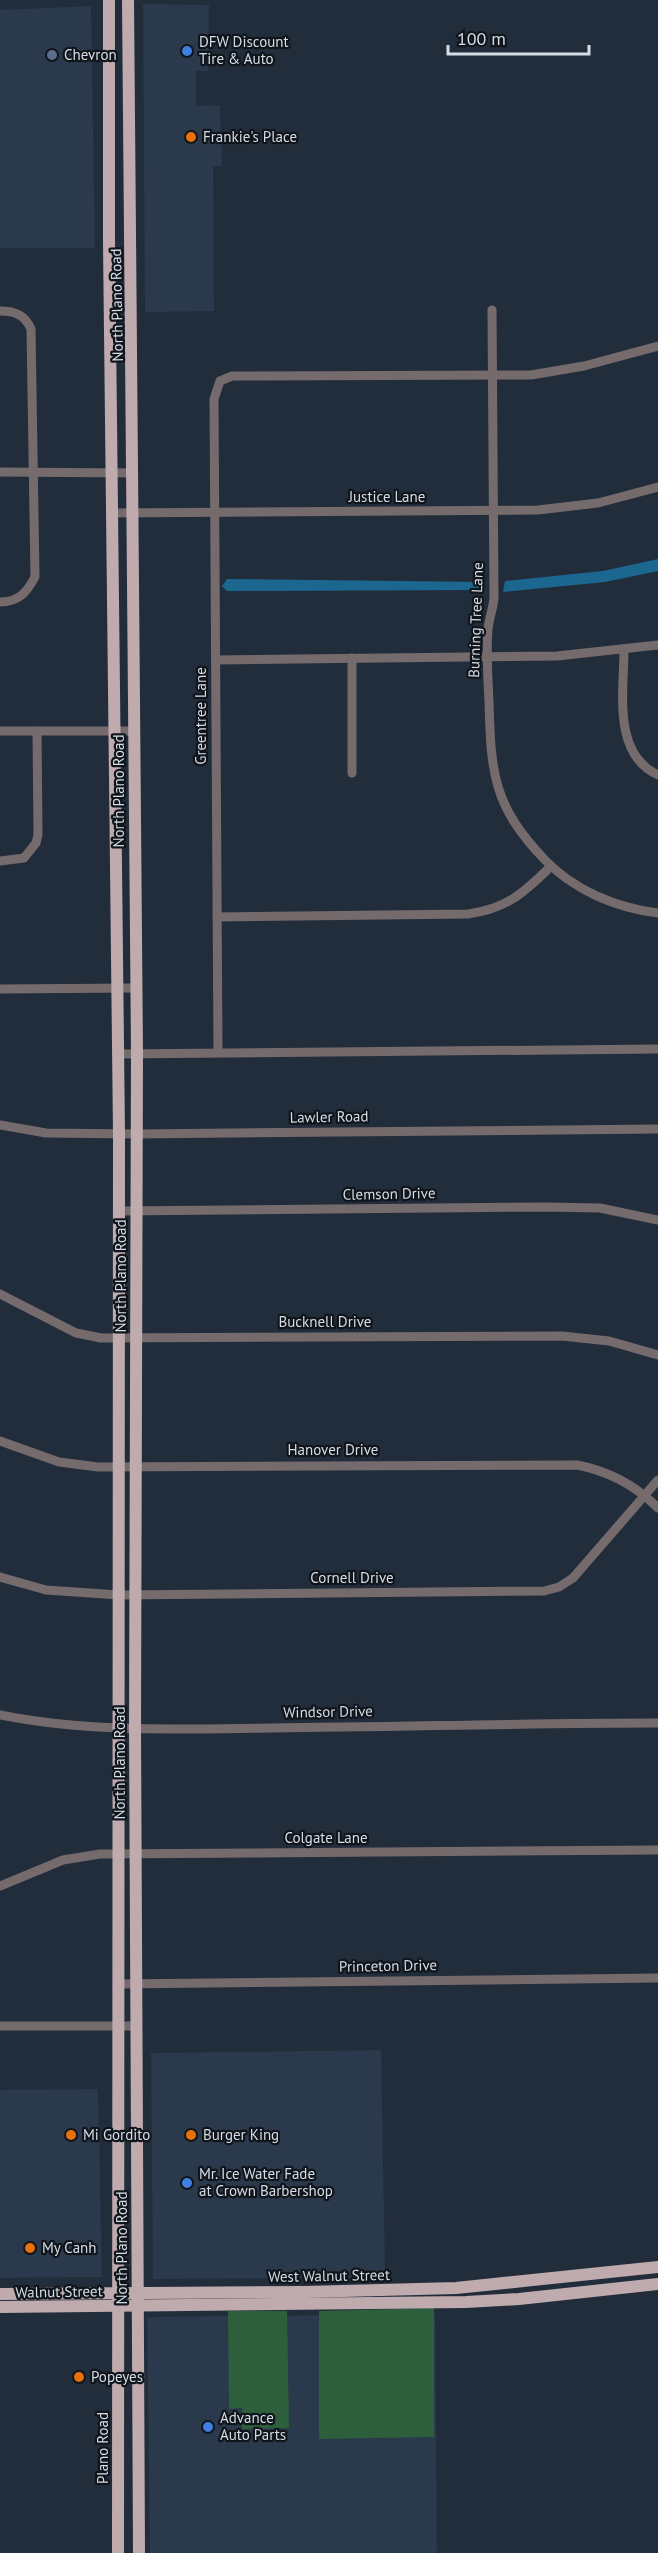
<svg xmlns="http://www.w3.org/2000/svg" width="658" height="2553" font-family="'PT Sans',sans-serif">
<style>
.built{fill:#2a394b}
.green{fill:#2e5f3c}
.water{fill:#1c6790}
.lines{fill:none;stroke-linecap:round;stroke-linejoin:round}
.minor{stroke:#756b6d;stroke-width:9}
.major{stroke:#bfaaae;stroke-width:12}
.shop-dot{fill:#3f7fe0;stroke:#10151b;stroke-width:2}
.service-dot{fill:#5c6f8a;stroke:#10151b;stroke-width:2}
.food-dot{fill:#e8710a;stroke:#10151b;stroke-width:2}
.labels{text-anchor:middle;stroke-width:4.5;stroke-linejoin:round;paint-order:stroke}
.poi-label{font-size:15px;fill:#d5dde6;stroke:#10151b;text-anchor:start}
.street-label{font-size:15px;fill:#d5dde6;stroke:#10151b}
</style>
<rect width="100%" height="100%" fill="#222d3b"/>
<!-- built -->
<g class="built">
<path d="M143,4L209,5L208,71H196V106L220,105L222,166L213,167L214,311L145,312Z"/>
<path d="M91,6L95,248H0V10Z"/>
<path d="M381,2050L385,2270L390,2277L153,2279L151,2053Z"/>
<path d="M98,2089L102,2277L0,2278V2090Z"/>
<path d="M435,2314L437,2553H150L147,2317Z"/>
</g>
<!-- green -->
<g class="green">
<path d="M434,2308V2437L319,2439V2311Z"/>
<path d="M228,2311H287L289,2428L242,2429V2408L229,2409Z"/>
</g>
<!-- water -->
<g class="water">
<path d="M658,559V571L605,582L503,592L505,581L603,571Z"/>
<path d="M227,579L483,582L482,590L227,591L222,586Z"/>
</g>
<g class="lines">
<!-- minor -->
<g class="minor">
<path d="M492,310L494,598C493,609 489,619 488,629C486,653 488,678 489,702C491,773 493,806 545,860C574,890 616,908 658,913"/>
<path d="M0,311C15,311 25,315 31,329L35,577C27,592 19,602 0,602"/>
<path d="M0,472L132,473"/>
<path d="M113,513L538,510L598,503L658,487"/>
<path d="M624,649C624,691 612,754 658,775"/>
<path d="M216,660L557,656L658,645"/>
<path d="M0,731H134"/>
<path d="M352,773V658"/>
<path d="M0,861L24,858L36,843L38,835L37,731"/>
<path d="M217,917L468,914C506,909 524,893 551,866"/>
<path d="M0,989L135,988"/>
<path d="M218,1052L214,399L220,381L232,376L531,375L584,366L658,346"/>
<path d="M118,1054L658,1049"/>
<path d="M0,1125L46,1133L136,1134L658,1129"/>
<path d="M119,1211L546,1207L600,1208L658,1220"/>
<path d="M0,1294L76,1333L101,1338L562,1336L609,1341L658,1355"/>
<path d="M0,1441L59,1462L98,1467L577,1465C609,1471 635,1485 658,1508"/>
<path d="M0,1577L46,1590L119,1595L544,1591L559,1587L573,1578L658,1480"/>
<path d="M0,1715C89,1733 181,1729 272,1728C400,1727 529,1723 658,1723"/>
<path d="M0,1886L63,1860L100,1854L658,1850"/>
<path d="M117,1984L658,1978"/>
<path d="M0,2026H137"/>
</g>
<!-- major -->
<g class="major">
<path d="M109,0V243L119,1134L118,2553"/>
<path d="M128,0L137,1053L135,1728L139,2553"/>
<path d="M0,2294L305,2292L456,2288L658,2267"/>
<path d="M0,2307L466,2302L519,2299L658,2284"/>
</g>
</g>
<!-- markers -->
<g class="shop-dot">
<circle cx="187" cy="51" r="6"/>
<circle cx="187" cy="2183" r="6"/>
<circle cx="208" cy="2427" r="6"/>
</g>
<circle class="service-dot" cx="52" cy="55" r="6"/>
<g class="food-dot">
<circle cx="191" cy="137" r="6"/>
<circle cx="71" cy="2135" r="6"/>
<circle cx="191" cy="2135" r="6"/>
<circle cx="30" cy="2248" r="6"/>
<circle cx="79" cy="2377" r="6"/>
</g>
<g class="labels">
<!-- poi labels -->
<g class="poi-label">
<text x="199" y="47">DFW Discount<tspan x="199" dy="17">Tire &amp; Auto</tspan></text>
<text x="64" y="60">Chevron</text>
<text x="203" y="142">Frankie's Place</text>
<text x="83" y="2140">Mi Gordito</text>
<text x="203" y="2140">Burger King</text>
<text x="199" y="2179">Mr. Ice Water Fade<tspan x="199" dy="17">at Crown Barbershop</tspan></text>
<text x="42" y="2253">My Canh</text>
<text x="91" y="2382">Popeyes</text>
<text x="220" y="2423">Advance<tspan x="220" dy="17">Auto Parts</tspan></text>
</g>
<!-- street labels -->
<g class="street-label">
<text transform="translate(117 305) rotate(-91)" y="5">North Plano Road</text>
<text x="387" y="502">Justice Lane</text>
<text transform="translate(476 620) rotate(-88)" y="5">Burning Tree Lane</text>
<text transform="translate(201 716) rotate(-90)" y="5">Greentree Lane</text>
<text transform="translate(119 791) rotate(-90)" y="5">North Plano Road</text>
<text transform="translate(329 1117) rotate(-1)" y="5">Lawler Road</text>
<text transform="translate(389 1194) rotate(-1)" y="5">Clemson Drive</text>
<text transform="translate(121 1276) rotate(-90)" y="5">North Plano Road</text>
<text x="325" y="1327">Bucknell Drive</text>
<text x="333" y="1455">Hanover Drive</text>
<text x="352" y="1583">Cornell Drive</text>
<text transform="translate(328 1712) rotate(-1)" y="5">Windsor Drive</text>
<text transform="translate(120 1763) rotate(-90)" y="5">North Plano Road</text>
<text x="326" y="1843">Colgate Lane</text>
<text transform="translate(388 1966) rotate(-1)" y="5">Princeton Drive</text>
<text transform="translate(122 2248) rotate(-90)" y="5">North Plano Road</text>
<text transform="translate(329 2276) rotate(-1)" y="5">West Walnut Street</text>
<text transform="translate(59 2292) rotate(-1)" y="5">Walnut Street</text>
<text transform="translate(103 2448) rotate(-90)" y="5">Plano Road</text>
</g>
</g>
<!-- scale -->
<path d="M448 45v9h141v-9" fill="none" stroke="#d5dde6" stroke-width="3"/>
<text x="457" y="45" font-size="18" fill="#d5dde6" stroke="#10151b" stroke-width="4.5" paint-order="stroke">100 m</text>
</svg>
